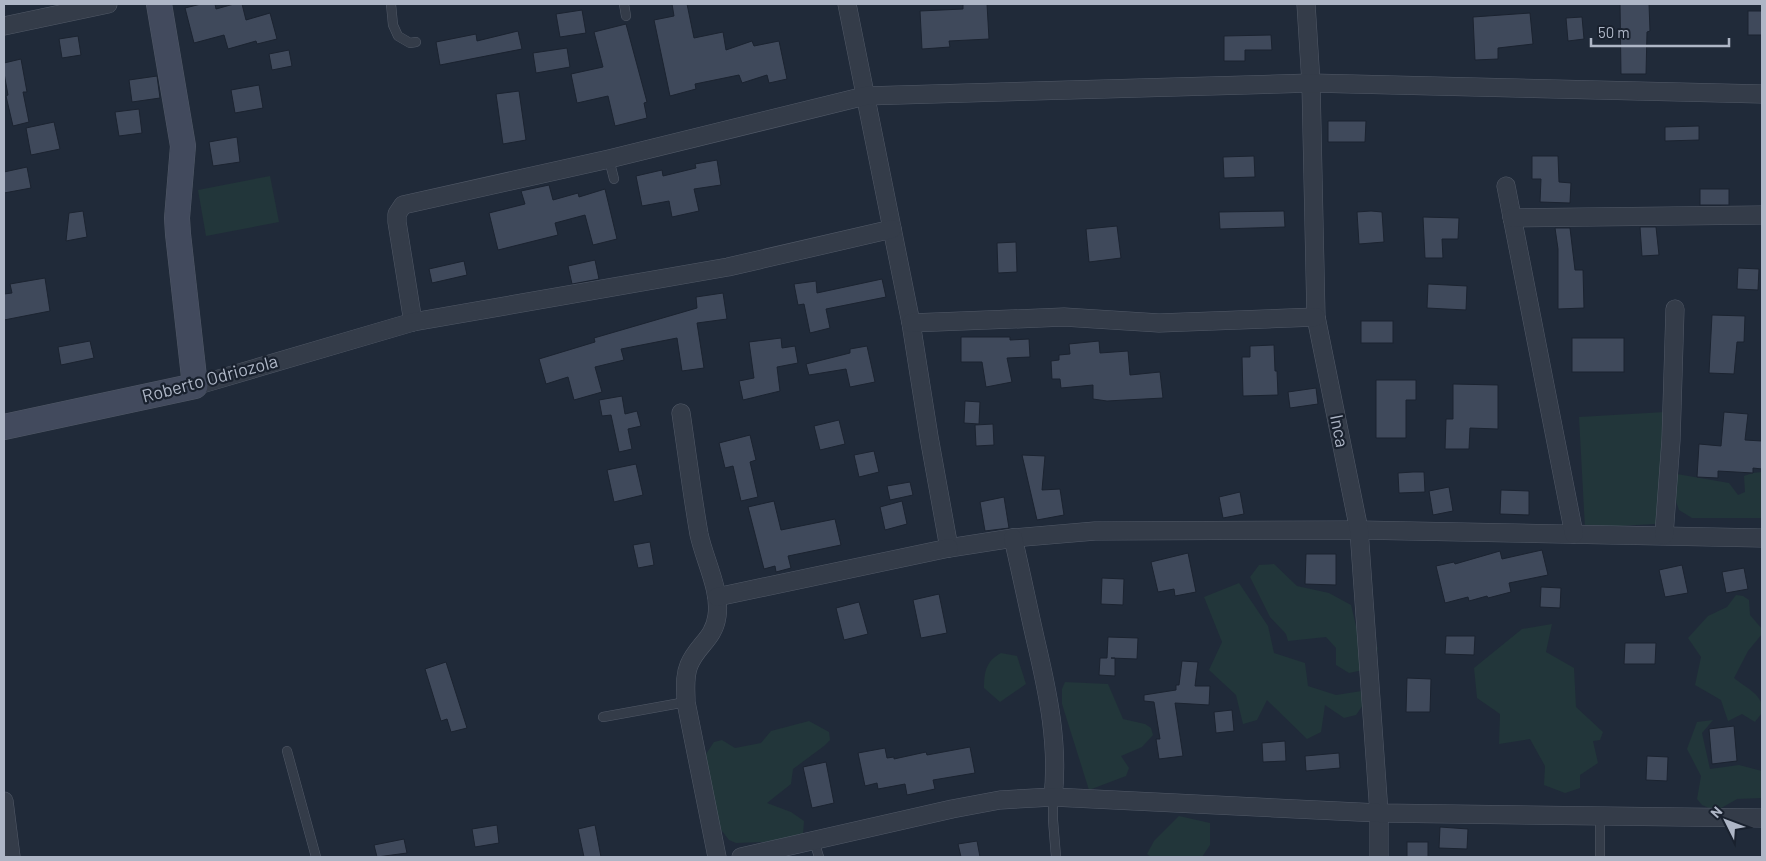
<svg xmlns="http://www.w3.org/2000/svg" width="1766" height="861" font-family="Barlow,sans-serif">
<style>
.green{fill:#22363a}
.building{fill:#3f495b;stroke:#1b2330}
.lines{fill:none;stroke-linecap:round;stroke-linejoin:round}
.lane-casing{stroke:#515967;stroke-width:10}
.street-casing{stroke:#515967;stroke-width:19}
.secondary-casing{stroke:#515967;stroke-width:26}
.lane{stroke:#343c49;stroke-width:9}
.street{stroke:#343c49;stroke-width:18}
.secondary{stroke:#424a5d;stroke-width:25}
.labels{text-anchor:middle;stroke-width:4.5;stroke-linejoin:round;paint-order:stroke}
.street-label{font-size:18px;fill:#aeb6c6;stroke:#19212e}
</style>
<rect width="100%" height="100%" fill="#202a39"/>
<!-- green -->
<g class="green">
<path d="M270,176L279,222L206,236L198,190Z"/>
<path d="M1665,412L1671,523L1585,528L1579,417Z"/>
<path d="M1762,472V518H1692L1679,510L1674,496L1677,474L1729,483L1738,495L1745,492L1744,476L1753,473Z"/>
<path d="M1274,564L1297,586L1329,593L1351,605L1356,626L1378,648L1375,662L1363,670L1349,673L1336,665V648L1326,637L1288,641L1286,634L1270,617L1250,577L1259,565Z"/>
<path d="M1239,583L1268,626L1274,653L1305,663L1308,686L1336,695L1368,690V698L1356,715L1344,718L1325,705L1321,732L1307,739L1267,700L1257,720L1243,724L1236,695L1209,670L1222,642L1204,597Z"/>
<path d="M1736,595L1743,596L1749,600L1750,615L1762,629V634L1748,651L1734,678C1743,686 1766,696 1762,712C1761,715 1757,719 1755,722L1742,714L1728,721L1721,700L1695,685L1701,657L1688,638L1708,616L1727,607Z"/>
<path d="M1552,624L1546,652L1574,668L1576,707L1603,732L1600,740L1593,741L1598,763L1580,775V788L1565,793L1544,785L1545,766L1530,739L1499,744L1500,714L1477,698L1474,668L1522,629Z"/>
<path d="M1001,653L1017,656L1026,684L1000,702L984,688C984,672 986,661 1001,653Z"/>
<path d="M1065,682L1108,684L1123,719L1145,724L1151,728L1153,735L1142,747L1121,756L1129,768L1126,776L1089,790L1062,704V689Z"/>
<path d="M1713,720L1702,733L1710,769L1739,765L1762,771V798L1737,799L1716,811L1702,805L1697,799L1701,776L1687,749L1697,722Z"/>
<path d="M809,721L829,732L830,740L824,746L793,769L791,784L767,803L791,812L804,821L803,835L766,842L736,843L729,840L715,822L714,798L705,776L706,754L714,742L722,740L735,748L761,743L771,731Z"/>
<path d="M1179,816L1210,823V845L1202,857H1151L1147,854L1154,841Z"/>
</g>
<!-- building -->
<g class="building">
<path d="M201,4H215L216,9L234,4H242L246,20L270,13L277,39L257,44L256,41L228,49L224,35L194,43L185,8Z"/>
<path d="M672,4H687L694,38L723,32L726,50L752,41L754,46L779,41L787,79L769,83L767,75L742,83L739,75L695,84L696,89L670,96L654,20L674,16Z"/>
<path d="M963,4H987L989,39L949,41L950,47L922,49L920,11L963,9Z"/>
<path d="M1620,4H1649L1650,31L1647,32L1646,74H1621Z"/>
<path d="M582,10L586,33L560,37L556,14Z"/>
<rect x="1748" y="11" width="14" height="24"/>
<path d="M1530,13L1533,44L1498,48V59L1475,60L1473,17Z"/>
<path d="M1582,17L1584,39L1568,41L1566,18Z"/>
<path d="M626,24L647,102L644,103L647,118L615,126L608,96L577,103L571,74L603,67L594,32Z"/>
<path d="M518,31L522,49L440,65L436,42L476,34L477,41Z"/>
<path d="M1271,35L1272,50H1245V61H1224V36Z"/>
<path d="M78,36L81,55L62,58L59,39Z"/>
<path d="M567,48L570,67L536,73L533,53Z"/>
<path d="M289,50L292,66L272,70L269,54Z"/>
<path d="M21,59L27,92H23L29,122L13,126L6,96L8,95L4,73V63Z"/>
<path d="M157,76L160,98L132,102L129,80Z"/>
<path d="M259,85L263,108L235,113L231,90Z"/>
<path d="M519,91L526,140L503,144L496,94Z"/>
<path d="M139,109L142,133L119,136L115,112Z"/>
<path d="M1328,121H1366L1365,142H1328Z"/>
<path d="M54,122L60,149L31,155L26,128Z"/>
<path d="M1699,126V140L1665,141V127Z"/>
<path d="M237,137L240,162L213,166L209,142Z"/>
<path d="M1254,156L1255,177L1224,178L1223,157Z"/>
<path d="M1532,156H1558L1559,182L1571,183L1570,203L1540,202L1541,179H1532Z"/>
<path d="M717,160L721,185L694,189L699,211L672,217L669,201L642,206L636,176L662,170L663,176L696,168L695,164Z"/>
<path d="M27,167L31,188L4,193V172Z"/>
<path d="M549,185L553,200L578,193L579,197L605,189L617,239L593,245L585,215L555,223L558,235L498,250L489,213L525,204L521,191Z"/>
<rect x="1700" y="189" width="29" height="16"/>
<path d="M83,211L87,237L66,241L69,213Z"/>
<path d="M1284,211L1285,227L1220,229L1219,212Z"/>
<path d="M1371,211L1382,212L1384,242L1359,244L1357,212Z"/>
<path d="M1423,217L1459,218L1458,239H1442L1443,258H1425Z"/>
<path d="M1117,226L1121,258L1089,262L1086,229Z"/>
<path d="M1640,227H1656L1659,255L1642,256Z"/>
<path d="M1555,228H1570L1575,270H1583L1584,308L1558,309V249Z"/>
<path d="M1016,242L1017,272L998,273L997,243Z"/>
<path d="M595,260L599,279L572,284L568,266Z"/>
<path d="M464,261L467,275L432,283L429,269Z"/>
<path d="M1738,268L1759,269L1758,290L1737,289Z"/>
<path d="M45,278L50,311L4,320V294L12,293L10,284Z"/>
<path d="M882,279L886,297L826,309L830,328L810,333L804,304L798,305L794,284L816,281L817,293Z"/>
<path d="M1428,284L1467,286L1466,310L1427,308Z"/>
<path d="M723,293L727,319L697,323L704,368L682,371L677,338L621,349L624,360L595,367L602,392L574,400L568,377L546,384L539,359L595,342L594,338L697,308L696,297Z"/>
<path d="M1712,315L1745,316L1744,342H1737L1734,374L1709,373Z"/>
<rect x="1361" y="321" width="32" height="22"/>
<path d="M961,337H1010V340L1029,339L1030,357L1007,358L1012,382L986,387L982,362H961Z"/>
<path d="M781,338L782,348L795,346L798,363L777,367L780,391L743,400L739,381L754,378L749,342Z"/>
<rect x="1572" y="338" width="52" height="34"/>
<path d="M90,341L94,358L61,365L58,347Z"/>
<path d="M1099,341L1100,353L1128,351L1130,375L1160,372L1163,398L1107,401L1093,399V385L1061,388L1060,379H1052L1051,361L1059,360V355L1070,354L1069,344Z"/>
<path d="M1274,345L1275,371H1277L1278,395L1243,396L1242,357H1250V346Z"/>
<path d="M867,346L875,382L850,387L846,369L809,375L806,364L850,353V349Z"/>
<path d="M1376,380H1416V400H1406V438H1376Z"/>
<path d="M1453,384L1498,385V429L1470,428L1469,449H1445L1446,419H1453Z"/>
<path d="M1316,388L1318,404L1290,408L1288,392Z"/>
<path d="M622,396L625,414L637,411L641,426L628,429L632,449L619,452L611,415L602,416L599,400Z"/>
<path d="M965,401L980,402L979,424L964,423Z"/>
<path d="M1724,412L1748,414L1745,440L1762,441V469L1753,468V473L1718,471V478L1697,477L1699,444L1721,446Z"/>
<path d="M839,420L845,444L820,450L814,426Z"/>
<path d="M993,424L994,445L976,446L975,425Z"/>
<path d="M750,435L756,460L750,462L758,497L741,501L733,466L725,468L719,443Z"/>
<path d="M874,451L879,472L859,477L854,455Z"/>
<path d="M1022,455L1045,456L1042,490L1060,489L1064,515L1037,520Z"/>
<path d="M636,464L643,495L614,502L607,470Z"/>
<path d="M1413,472H1424L1425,492L1399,493L1398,473Z"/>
<path d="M910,482L913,495L890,500L887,486Z"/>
<path d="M1449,487L1453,511L1433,515L1429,491Z"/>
<path d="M1501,490L1529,491V515L1500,514Z"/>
<path d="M1240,492L1244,514L1223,518L1219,497Z"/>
<path d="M1004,497L1009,528L985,531L980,502Z"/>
<path d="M774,501L781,530L835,519L841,545L788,556L791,568L776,572L775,566L764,569L748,507Z"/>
<path d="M902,501L907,524L885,530L880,507Z"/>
<path d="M650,542L654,565L638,568L633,545Z"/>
<path d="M1542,550L1548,575L1509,583L1511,592L1488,598L1487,596L1469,601L1468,597L1445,603L1436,566L1454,562L1455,564L1500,551L1502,559Z"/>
<path d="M1188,553L1196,592L1175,596L1174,589L1158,592L1151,562Z"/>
<path d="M1306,554H1336V585L1305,584Z"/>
<path d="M1682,565L1688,593L1665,597L1659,570Z"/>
<path d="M1744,568L1748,589L1726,593L1722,572Z"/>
<path d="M1102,578L1124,579L1123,605L1101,604Z"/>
<path d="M1541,587L1561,588L1560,608L1540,607Z"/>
<path d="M939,594L947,633L921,638L913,600Z"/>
<path d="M859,602L868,634L844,640L836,608Z"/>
<path d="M1446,636H1475L1474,655L1445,654Z"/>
<path d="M1108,637L1138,638L1137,659L1111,658H1115V676L1099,675L1100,658H1107Z"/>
<path d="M1625,643H1656L1655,664H1624Z"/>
<path d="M1182,661L1198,662L1195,686H1210L1209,705L1175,703L1183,756L1159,759L1156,739H1160L1154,702L1144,701V695L1176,690V685H1179Z"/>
<path d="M446,662L467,728L451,732L447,719L441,721L425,669Z"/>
<path d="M1407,678L1431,679L1430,712H1406Z"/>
<path d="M1232,710L1234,731L1216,733L1214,712Z"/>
<path d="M1734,726L1737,761L1712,764L1709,729Z"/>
<path d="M1285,741L1286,761L1263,762L1262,743Z"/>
<path d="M970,747L975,773L933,780L935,789L907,795L905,784L878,789L877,783L865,786L858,753L885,748L887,758L894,757V759L926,752L927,755Z"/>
<path d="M1339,753L1340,768L1306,771L1305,756Z"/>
<path d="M1647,756L1668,757L1667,781L1646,780Z"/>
<path d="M826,762L834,803L812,808L803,767Z"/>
<path d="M497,825L499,843L475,847L472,829Z"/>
<path d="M595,825L601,857H584L578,829Z"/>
<path d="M1440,827L1468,829L1467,849L1439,848Z"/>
<path d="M404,839L407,853L377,857L374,845Z"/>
<path d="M977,841L980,857H961L958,844Z"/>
<rect x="1407" y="842" width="21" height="15"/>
</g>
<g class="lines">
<!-- lane casing -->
<g class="lane-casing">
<g id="lane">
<path d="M391,4L393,25L398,36L410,43L416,42"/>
<path d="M624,4L626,16"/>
<path d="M609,159L614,179"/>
<path d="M603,717L686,702"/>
<path d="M287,751L316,857"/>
<path d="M1053,797V820L1056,857"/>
<path d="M1600,816V857"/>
<path d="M814,841L819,857"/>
</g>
</g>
<!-- street casing -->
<g class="street-casing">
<g id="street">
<path d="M847,4L911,323L929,437L949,548L1013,538L1095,531L1359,530L1762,538"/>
<path d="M1306,4L1311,83L1316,317L1359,530L1379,813V857"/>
<path d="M4,26L108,4"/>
<path d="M1506,186L1574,534"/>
<path d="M1512,218L1762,215"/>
<path d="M413,322L397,222V214L403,205L609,159L865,96L1311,83L1762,94"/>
<path d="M911,323L1064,317L1159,323L1316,317"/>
<path d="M195,386L413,322L728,267L892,229"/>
<path d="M681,413C687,453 692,494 699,534C704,559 721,590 717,616C714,639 697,645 689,665C684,677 686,689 686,702L717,857"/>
<path d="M1664,535L1671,440L1675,309"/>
<path d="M1013,538C1021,572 1028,607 1036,642C1048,693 1059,745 1053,797"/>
<path d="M717,597L949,548"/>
<path d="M4,801L11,857"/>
<path d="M741,857L952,809L1000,800L1053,797L1379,813L1762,818"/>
</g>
</g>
<!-- secondary casing -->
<g class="secondary-casing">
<path id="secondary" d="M4,427L195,386L178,234L177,218L183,146L159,4"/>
</g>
<!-- lane -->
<use href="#lane" class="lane"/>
<!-- street -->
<use href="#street" class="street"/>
<!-- secondary -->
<use href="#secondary" class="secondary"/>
</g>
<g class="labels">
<!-- street labels -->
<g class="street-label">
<text transform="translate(210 379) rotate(-15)" y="6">Roberto Odriozola</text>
<text transform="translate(1339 431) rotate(79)" y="6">Inca</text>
</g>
</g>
<!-- border -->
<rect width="1766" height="861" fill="none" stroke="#aeb6c6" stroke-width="10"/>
<!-- north arrow -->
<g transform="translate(1726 821) rotate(312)" stroke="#19212e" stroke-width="4" paint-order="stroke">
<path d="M0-4L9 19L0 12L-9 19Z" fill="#aeb6c6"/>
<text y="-8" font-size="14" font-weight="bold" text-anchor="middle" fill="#aeb6c6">N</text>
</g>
<!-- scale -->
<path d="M1591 38v8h138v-8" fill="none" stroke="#aeb6c6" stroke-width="2.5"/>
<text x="1598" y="38" font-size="15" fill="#aeb6c6" stroke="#19212e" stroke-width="4" paint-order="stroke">50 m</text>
</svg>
